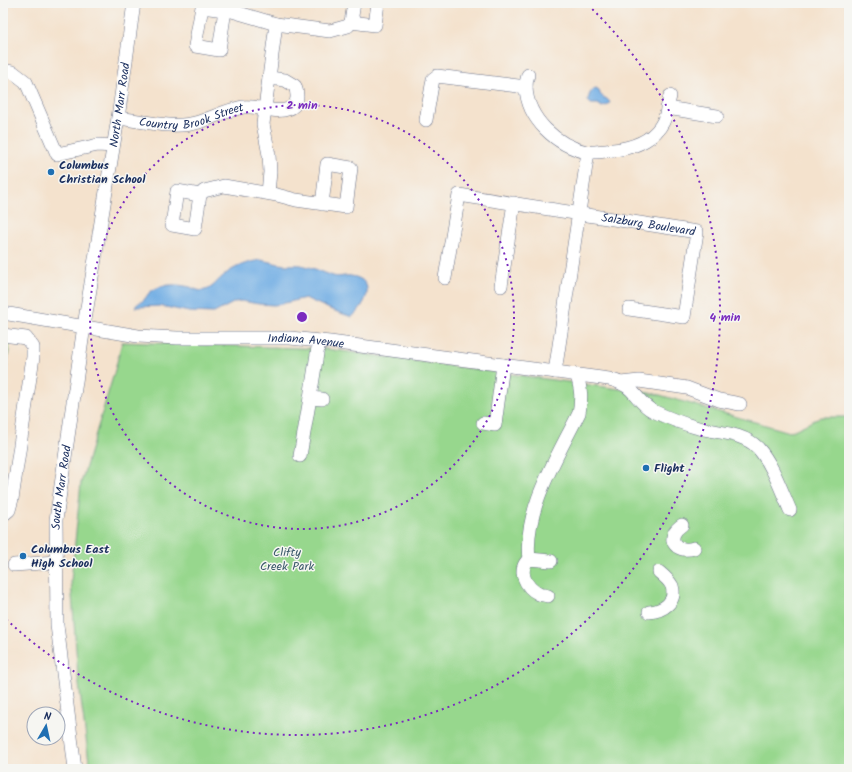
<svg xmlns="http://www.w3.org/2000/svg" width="852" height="772" font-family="Kalam,sans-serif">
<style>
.green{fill:#97d78d;stroke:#598376}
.water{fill:#72aee4;stroke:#466ea1}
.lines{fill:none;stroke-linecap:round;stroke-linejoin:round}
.minor-casing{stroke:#676e85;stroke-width:14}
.minor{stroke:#fff;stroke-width:13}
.ring{fill:none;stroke:#7b2cbf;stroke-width:2;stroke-dasharray:2 4}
.poi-dot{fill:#1f6fb2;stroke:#f6f6f2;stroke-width:1.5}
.labels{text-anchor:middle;stroke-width:3;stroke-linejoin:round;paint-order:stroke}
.street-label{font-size:12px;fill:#1b2f5e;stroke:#f6f6f2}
.poi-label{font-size:12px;font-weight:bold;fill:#1b2f5e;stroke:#f6f6f2;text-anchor:start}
.park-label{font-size:12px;fill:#3a596a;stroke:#f6f6f2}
.centre{fill:#7b2cbf;stroke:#f6f6f2;stroke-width:2}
.ring-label{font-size:12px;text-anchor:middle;font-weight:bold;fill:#7b2cbf;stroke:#f6f6f2;stroke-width:3;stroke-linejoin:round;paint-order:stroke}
</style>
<rect width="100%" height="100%" fill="#f6f6f2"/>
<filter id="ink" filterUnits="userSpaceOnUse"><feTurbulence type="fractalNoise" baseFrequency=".025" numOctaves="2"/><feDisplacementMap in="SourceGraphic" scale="8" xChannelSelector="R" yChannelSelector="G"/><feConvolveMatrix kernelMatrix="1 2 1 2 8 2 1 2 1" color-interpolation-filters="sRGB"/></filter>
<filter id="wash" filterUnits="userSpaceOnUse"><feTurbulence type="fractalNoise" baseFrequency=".012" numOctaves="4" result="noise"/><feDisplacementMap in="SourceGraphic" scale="16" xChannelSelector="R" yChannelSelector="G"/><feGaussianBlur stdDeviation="0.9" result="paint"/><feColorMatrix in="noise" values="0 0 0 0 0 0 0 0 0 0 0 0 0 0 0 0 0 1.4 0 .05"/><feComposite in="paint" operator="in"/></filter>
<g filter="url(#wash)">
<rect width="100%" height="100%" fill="#f4e2cd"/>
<!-- green -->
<g class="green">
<path d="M3,342L10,343L3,393Z"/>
<path d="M122,342L327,349L656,394L790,432L821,417H849V769H90L78,677L71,581L81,483L115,370Z"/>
</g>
<!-- water -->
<g class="water">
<path d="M596,88L599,90L600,94L603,97L607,99L610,102L608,105L602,107L598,104H591L588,101C588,97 591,89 596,88Z"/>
<path d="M261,260C267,261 273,263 279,264C286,266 294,264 301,265C312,267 322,272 333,276C339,278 345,275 351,276C378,280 366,305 352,317L332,310L305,298L281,304L274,305L259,304L241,301L235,302L214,313L189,312L161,306L135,307C137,303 140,303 144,300C146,298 147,295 149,293C161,283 176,284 190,287C195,289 200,292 205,290C212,289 217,281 222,277C233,267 247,262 261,260Z"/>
</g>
</g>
<g filter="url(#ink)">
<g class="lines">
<!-- minor casing -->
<g class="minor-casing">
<g id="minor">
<path d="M225,10L219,50L195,46L202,7L232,11L276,24L330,31L348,26L351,22L354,3"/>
<path d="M351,22L375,25L378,3"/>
<path d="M3,70L13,72L26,82L57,154L98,145L113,146"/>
<path d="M528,75C527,78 526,83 526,87C527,119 557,146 587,152C596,153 612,150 621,149C637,146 655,138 663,122C667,114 668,104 670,96"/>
<path d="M667,108L717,116"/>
<path id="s1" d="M118,118C144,121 173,130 199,122C214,117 227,110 243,107C257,105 274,114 288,109C299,106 298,94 295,86L285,80L269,78"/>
<path d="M426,120L433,79L437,76L526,87"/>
<path d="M268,193L270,172L269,155L263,124L276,24"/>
<path d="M200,195L195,229L172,225L177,191L200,195L204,191L224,186L277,195L296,200L346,207L351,168L327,164L322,204"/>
<path id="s2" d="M445,278L459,195L697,232L684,317L629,309"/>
<path d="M501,286L514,203"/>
<path id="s3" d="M3,313L138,336L177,338H290L330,342L609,379C617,381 625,384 631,390C638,397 643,406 653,411C666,417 681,423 695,427C716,433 743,432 758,448C773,465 781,490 790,510"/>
<path d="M3,335L26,338L33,347V357L12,499L9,510L3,515"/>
<path d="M319,341L310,398L322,399"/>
<path d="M555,372L588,152"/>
<path d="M621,383L639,381L687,388L719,400L740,404"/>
<path d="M483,423L495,425L503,365"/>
<path d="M300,456L310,398"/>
<path d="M682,525C664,537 675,554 694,548"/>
<path d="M529,559C523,510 558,456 579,413C582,397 581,390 577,375"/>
<path d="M14,565L56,562"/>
<path d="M548,596C545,595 541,595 539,594C525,587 517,570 529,559L551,561"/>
<path d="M649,612C663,611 677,602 672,586C669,580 664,576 659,572"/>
<path id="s4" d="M75,769L57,625L56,520L84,326L118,118L134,3"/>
</g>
</g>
<!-- minor -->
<use href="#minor" class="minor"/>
</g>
</g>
<!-- distance rings -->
<g class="ring">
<circle cx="302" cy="317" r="212"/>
<path d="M588 5A423 423 0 1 1 6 619"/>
</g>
<!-- markers -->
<g class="poi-dot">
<circle cx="51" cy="172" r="4"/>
<circle cx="646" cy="468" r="4"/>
<circle cx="23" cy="556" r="4"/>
</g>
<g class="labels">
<!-- street labels -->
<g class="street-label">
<text dy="4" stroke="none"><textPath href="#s4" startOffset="670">North Marr Road</textPath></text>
<text dy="4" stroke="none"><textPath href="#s1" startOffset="75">Country Brook Street</textPath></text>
<text dy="4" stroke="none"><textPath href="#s2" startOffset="276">Salzburg Boulevard</textPath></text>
<text dy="4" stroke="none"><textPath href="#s3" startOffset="305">Indiana Avenue</textPath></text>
<text dy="4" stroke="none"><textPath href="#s4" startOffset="283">South Marr Road</textPath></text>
</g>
<!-- poi labels -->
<g class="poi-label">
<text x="59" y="169">Columbus<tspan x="59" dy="14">Christian School</tspan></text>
<text x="654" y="472">Flight</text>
<text x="31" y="553">Columbus East<tspan x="31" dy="14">High School</tspan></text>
</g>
<!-- park labels -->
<g class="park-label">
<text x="287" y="556">Clifty<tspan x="287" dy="14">Creek Park</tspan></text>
</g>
</g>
<circle cx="302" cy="317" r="6" class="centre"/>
<g class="ring-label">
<text x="302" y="109">2 min</text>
<text x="725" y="321">4 min</text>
</g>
<!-- margin -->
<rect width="852" height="772" fill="none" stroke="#f6f6f2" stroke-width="16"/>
<!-- north arrow -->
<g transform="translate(46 726) rotate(9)"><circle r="19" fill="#f6f6f2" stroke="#9ea6b7"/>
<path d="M0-3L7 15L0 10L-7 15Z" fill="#1f6fb2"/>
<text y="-6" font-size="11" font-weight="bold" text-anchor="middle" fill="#1b2f5e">N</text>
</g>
</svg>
